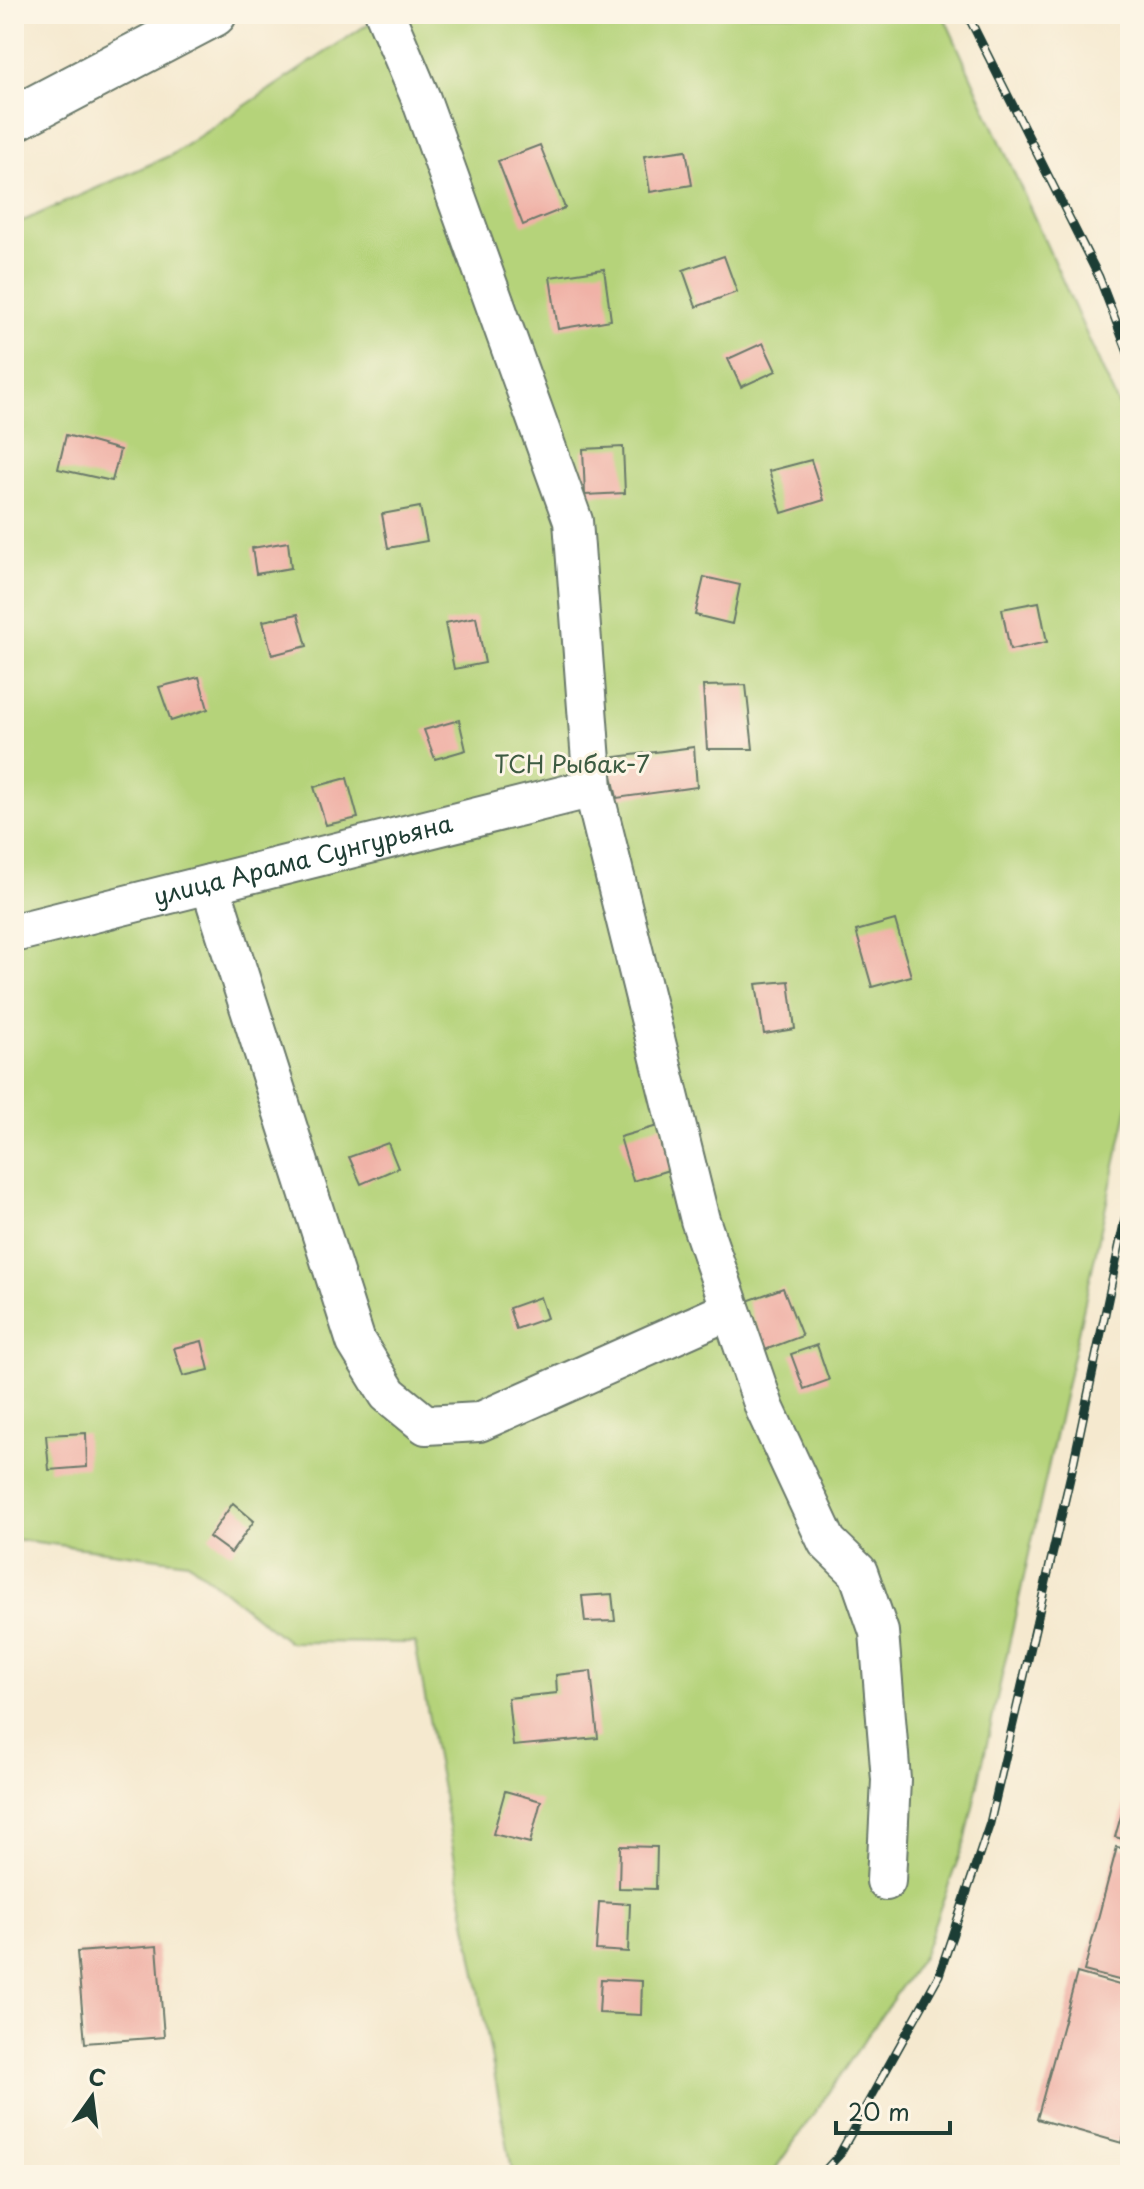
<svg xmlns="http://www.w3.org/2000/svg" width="1144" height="2189" font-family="'Playpen Sans',sans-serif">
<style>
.green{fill:#b5d37a;stroke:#6a8857;stroke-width:2}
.building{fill:#f0b2a7}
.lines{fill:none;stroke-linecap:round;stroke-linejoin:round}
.minor-casing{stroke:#6a796a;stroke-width:42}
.major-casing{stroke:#6a796a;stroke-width:48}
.minor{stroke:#fff;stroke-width:38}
.major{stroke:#fff;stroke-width:44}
.rail-casing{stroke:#1f3d34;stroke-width:9}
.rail{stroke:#fcf5e5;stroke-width:6;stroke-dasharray:18;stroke-linecap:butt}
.labels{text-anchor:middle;stroke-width:6;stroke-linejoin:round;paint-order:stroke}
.park-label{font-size:24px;fill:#3d5b42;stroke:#fcf5e5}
.street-label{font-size:24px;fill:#1f3d34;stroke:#fcf5e5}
</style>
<rect width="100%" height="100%" fill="#fcf5e5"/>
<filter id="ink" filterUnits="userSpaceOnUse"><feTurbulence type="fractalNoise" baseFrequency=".0125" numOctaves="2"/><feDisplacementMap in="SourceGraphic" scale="16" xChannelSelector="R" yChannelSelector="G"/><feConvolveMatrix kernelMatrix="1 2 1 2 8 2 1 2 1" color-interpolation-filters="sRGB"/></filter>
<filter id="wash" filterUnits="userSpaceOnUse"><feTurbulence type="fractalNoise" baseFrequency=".006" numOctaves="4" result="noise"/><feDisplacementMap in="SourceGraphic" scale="32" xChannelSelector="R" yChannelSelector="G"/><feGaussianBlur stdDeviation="1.8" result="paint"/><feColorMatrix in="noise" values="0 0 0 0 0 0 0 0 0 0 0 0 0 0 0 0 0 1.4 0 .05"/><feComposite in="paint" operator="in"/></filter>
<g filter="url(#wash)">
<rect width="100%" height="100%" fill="#f5e9cf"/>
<!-- green -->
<path class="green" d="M383,14H943L1130,431V1098L966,1838L922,1957L771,2175H513L415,1643L288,1642L188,1562L14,1539V225L171,155Z"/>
<g id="blocks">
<!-- building -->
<g class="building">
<path d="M540,145L565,208L523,225L498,161Z"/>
<path d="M686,150L692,185L650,192L644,156Z"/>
<path d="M724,256L737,292L696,307L683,270Z"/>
<path d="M604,269L611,320L558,329L550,277Z"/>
<path d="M763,343L776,371L741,387L728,359Z"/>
<path d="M66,435L120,450L112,481L58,469Z"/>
<path d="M623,447L625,493L585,495L583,449Z"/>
<path d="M811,460L824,500L782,513L769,471Z"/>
<path d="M420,507L427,541L388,548L382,514Z"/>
<path d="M288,542L291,568L256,574L252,548Z"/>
<path d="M704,577L740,585L732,624L695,615Z"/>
<path d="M1039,602L1047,642L1010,650L1002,609Z"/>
<path d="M298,614L307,646L272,655L263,621Z"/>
<path d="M476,617L485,663L454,669L445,623Z"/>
<path d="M199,677L208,709L171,721L159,687Z"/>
<path d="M746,685L753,749H707L703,686Z"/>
<path d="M459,720L466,750L435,759L424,730Z"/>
<path d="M694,747L697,787L617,798L608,758Z"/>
<path d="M347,778L358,818L326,825L314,787Z"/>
<path d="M895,920L911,976L872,987L856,931Z"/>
<path d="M789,981L795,1029L764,1034L756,984Z"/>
<path d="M661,1125L675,1168L633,1181L620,1137Z"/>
<path d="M388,1143L398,1168L361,1184L349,1157Z"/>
<path d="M783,1288L802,1336L765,1350L747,1301Z"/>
<path d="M540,1297L547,1318L516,1329L509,1308Z"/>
<path d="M202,1341L209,1370L183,1376L174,1348Z"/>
<path d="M817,1345L829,1380L804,1389L791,1354Z"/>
<path d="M86,1433L87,1467L49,1470L46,1435Z"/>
<path d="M233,1503L254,1521L231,1553L209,1537Z"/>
<path d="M612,1594L615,1621L585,1622L582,1596Z"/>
<path d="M591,1671L598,1738L513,1746L508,1698L557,1693L556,1675Z"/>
<path d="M1129,1788H1130V1841L1115,1837Z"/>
<path d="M505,1791L541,1801L530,1843L493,1834Z"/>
<path d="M620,1846L657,1847L656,1889L619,1888Z"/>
<path d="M1117,1847L1130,1850V1983L1084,1971Z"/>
<path d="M599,1902L630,1904L628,1952L596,1950Z"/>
<path d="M157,1946L164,2037L85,2043L77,1952Z"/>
<path d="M1077,1973L1130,1988V2115L1122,2143L1037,2119Z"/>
<path d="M601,1979L642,1981L641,2015L599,2013Z"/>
</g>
</g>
</g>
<g filter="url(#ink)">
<use href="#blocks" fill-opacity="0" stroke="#6a796a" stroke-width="2"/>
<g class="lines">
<!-- minor casing -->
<g class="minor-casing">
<g id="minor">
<path d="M385,14L421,99L573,521L593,788L700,1220L765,1409L827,1542L858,1572L879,1632L891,1780L886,1881"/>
<path d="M210,884L356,1342L388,1394L426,1425L479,1422L730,1310"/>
<path id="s1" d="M14,933L593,788"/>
</g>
</g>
<!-- major casing -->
<g class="major-casing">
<path id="major" d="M14,119L214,14"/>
</g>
<!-- minor -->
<use href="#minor" class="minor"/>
<!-- major -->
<use href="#major" class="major"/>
<!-- rail casing -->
<g class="rail-casing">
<g id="rail">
<path d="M967,14L1099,277L1130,358"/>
<path d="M821,2175L839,2155L939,1975L990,1823L1074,1461L1130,1195"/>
</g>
</g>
<!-- rail -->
<use href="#rail" class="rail"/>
</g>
</g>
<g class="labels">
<!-- park labels -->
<g class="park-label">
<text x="572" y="773">ТСН Рыбак-7</text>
</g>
<!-- street labels -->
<g class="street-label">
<text dy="8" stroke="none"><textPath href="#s1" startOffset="298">улица Арама Сунгурьяна</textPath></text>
</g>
</g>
<!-- margin -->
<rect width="1144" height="2189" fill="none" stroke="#fcf5e5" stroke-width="48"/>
<!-- north arrow -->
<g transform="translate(92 2097) rotate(14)" stroke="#fcf5e5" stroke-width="6" paint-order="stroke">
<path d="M0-6L14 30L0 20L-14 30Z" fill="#1f3d34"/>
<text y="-12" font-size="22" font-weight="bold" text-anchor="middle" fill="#1f3d34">С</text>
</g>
<!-- scale -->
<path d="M836 2121v12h114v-12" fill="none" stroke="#1f3d34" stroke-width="4"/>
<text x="848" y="2121" font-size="24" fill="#1f3d34" stroke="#fcf5e5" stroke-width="6" paint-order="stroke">20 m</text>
</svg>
